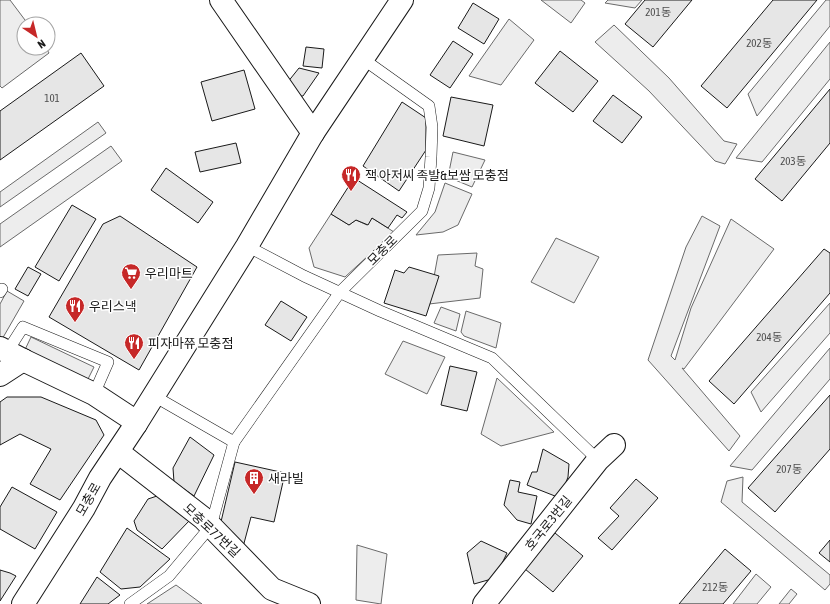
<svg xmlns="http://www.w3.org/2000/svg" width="830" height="604" font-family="'Asap Condensed','Noto Sans KR',sans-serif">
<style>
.built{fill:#ededed;stroke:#6a6a6a}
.building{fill:#e6e6e6;stroke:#1a1a1a}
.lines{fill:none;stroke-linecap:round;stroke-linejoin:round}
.service-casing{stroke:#1a1a1a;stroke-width:12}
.minor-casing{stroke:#1a1a1a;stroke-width:24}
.tertiary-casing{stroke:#1a1a1a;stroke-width:24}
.secondary-casing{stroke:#1a1a1a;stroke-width:24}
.service{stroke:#fff;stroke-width:11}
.minor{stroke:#fff;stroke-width:22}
.tertiary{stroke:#fff;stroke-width:22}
.secondary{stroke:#fff;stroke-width:22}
.labels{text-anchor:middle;stroke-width:3;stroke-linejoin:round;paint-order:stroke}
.number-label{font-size:11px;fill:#4d4d4d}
.poi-label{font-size:13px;fill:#1a1a1a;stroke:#fff;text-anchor:start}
.street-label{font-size:13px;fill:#1a1a1a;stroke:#fff}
</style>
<rect width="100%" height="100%" fill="#fff"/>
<!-- built -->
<g class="built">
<path d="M0,0H10L28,24H24V48H46L49,53L2,88L0,86Z"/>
<path d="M541,0H581L585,3L571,23Z"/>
<path d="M608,0H642L635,8L605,3Z"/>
<path d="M826,0H830V26L757,116L748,94Z"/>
<path d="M509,19L534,40L501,85L469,76Z"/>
<path d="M614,25L669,78L724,141L737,144L725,164L715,161L649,91L595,42Z"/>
<path d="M830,42V79L762,162L736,158Z"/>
<path d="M98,122L106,133L0,207V192Z"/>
<path d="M111,146L122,161L0,247V224Z"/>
<path d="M453,152L485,160L472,187L448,177Z"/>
<path d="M445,183L472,194L458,225L443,232L416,235L435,212Z"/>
<path d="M331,214L349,225L356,220L367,225L372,218L394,232L345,277L314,267L309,248Z"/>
<path d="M702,216L720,226L671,356L675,360L691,308L731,219L774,249L684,369L682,368L740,436L729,451L648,360L686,247Z"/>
<path d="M556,238L599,257L574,303L531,282Z"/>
<path d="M477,253L475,266L483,269L480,298L429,304L438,255Z"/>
<path d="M7,291L24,301L1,341L0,340V304Z"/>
<path d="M830,303V333L761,412L751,392Z"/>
<path d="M441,307L460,314L456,331L434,323Z"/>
<path d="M466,311L501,323L496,348L464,336L461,332Z"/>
<path d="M31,337L94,367L85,385L22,356Z"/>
<path d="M403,341L445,357L427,394L385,374Z"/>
<path d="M830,348V379L752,470L730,466Z"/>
<path d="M497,378L554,432L501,446L481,434Z"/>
<path d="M743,477L742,502L830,575V584L825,590L721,502L727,481Z"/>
<path d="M357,545L387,554L381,604L356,600Z"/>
<path d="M756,574L771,587L757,604H733Z"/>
<path d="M176,585L202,604H147Z"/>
<path d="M791,589L797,594L789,604H779Z"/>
</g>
<!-- building -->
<g class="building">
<path d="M645,0H692L653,47L625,24Z"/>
<path d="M773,0H817L727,108L701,86Z"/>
<path d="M473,3L499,19L484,44L458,28Z"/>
<path d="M453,41L473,54L450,88L430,75Z"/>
<path d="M306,47L324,49L322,68L303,66Z"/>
<path d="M560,51L598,81L573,112L535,83Z"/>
<path d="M81,53L104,86L0,160V111Z"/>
<path d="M299,68L319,73L303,96H292L287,83Z"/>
<path d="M244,70L255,109L212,121L201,82Z"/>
<path d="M830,89V143L782,201L755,179Z"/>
<path d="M613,95L642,117L622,143L593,121Z"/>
<path d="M451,97L493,105L484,146L443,136Z"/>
<path d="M402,102L426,118V150L399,191L363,166Z"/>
<path d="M236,143L241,163L200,172L195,152Z"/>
<path d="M166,168L213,202L198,223L151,190Z"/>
<path d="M354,178L407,212L402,218L397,215L388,228L372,218L368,225L356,220L349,225L331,214Z"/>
<path d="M72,205L96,219L59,281L35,267Z"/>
<path d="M120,216L197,267L139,370L49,317L103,224Z"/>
<path d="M824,249L830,253V293L734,404L709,381Z"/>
<path d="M28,267L41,274L28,296L15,289Z"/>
<path d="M409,267L439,276L426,316L384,303L395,270L404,273Z"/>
<path d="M281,301L307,317L291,341L265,325Z"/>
<path d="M450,366L477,372L467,411L441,405Z"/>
<path d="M830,395V449L775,512L748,488Z"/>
<path d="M7,397H41L96,420L104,435L60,500L30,484L51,449L20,434L0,445V402Z"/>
<path d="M190,437L214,455L194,496L174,482L173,468Z"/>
<path d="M543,449L569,464L568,477L560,498L527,485L532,472H537Z"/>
<path d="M235,462L285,473L274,522L251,517L243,547L220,526Z"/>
<path d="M636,479L658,498L612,550L598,538L619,516L610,508Z"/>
<path d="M510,480L520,482L518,492L537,496L531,524L517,520L504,505Z"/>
<path d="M12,487L57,512L35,549L0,529V507Z"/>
<path d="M157,496L190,520L162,549L137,530L134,521L148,499Z"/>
<path d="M127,528L170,559L140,587L121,589L100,572Z"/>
<path d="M555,533L583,556L553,592L525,569Z"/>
<path d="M830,540V562L819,553Z"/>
<path d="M481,541L507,553L495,578L474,584L467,553Z"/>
<path d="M725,549L751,571L723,604H679Z"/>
<path d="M0,570L10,573L16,576L0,601Z"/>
<path d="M97,577L120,595L108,604H80Z"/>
</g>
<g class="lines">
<!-- service casing -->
<g class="service-casing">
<g id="service">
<path d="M247,246L304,276L380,311L492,358L598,460"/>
<path d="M0,292L2,289"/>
<path d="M7,352L23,327L108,362L94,394"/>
<path d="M154,396L234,442L340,292L422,211L429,188L431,157L432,127L429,106L363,59"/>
<path d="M130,604L169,576L211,526L234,442"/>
</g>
</g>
<!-- minor casing -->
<g class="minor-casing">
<g id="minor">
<path d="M221,0L313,133"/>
<path d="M0,348L23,360"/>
<path d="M0,375L23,360"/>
<path d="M118,452L203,518L272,589L309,604"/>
<path d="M484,604L598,460L614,445"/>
</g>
</g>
<!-- tertiary casing -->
<g class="tertiary-casing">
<path id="tertiary" d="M23,360L94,394L132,419L136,424"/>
</g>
<!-- secondary casing -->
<g class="secondary-casing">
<path id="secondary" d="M23,604L84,508L100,478L136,424L247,246L313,133L402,0"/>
</g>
<!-- service -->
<use href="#service" class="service"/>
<!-- minor -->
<use href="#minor" class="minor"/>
<!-- tertiary -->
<use href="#tertiary" class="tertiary"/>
<!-- secondary -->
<use href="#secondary" class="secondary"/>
</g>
<!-- icons -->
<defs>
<g id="restaurant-pin" transform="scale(1)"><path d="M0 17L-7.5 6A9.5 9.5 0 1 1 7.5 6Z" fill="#c62828" stroke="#fff"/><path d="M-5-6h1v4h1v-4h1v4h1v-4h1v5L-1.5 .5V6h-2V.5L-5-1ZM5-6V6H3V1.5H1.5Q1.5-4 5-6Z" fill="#fff"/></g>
<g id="supermarket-pin" transform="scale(1)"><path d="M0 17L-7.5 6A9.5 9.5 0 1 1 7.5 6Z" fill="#c62828" stroke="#fff"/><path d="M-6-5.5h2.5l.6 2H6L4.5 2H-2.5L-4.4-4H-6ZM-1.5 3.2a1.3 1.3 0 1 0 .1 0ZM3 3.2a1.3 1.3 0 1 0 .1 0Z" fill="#fff"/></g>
<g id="building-pin" transform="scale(1)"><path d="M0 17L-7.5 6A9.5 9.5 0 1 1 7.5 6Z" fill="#c62828" stroke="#fff"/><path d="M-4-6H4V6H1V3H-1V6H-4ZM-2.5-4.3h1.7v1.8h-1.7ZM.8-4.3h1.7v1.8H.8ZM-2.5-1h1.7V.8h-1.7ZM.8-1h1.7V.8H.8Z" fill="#fff"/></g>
</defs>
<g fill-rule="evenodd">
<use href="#restaurant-pin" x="351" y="175"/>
<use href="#supermarket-pin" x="131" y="273"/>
<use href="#restaurant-pin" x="75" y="306"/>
<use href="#restaurant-pin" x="134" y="343"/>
<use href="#building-pin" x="254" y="478"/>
</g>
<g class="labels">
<!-- number labels -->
<g class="number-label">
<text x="658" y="16">201동</text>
<text x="759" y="47">202동</text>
<text x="52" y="102">101</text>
<text x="793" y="165">203동</text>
<text x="769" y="341">204동</text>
<text x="789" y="473">207동</text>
<text x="715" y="591">212동</text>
</g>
<!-- poi labels -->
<g class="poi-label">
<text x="365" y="180">잭 아저씨 족발&amp;보쌈 모충점</text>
<text x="145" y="278">우리마트</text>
<text x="89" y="311">우리스낵</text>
<text x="148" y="348">피자마쮸 모충점</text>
<text x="268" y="483">새라빌</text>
</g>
<!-- street labels -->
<g class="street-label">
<text transform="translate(382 250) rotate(-45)" y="5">모충로</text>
<text transform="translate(88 499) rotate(-60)" y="5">모충로</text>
<text transform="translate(548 523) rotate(-51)" y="5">호국로3번길</text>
<text transform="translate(212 530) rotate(43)" y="5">모충로77번길</text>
</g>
</g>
<!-- north arrow -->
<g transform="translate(36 36) rotate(145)"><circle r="19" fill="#ffffff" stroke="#a3a3a3"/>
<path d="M0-3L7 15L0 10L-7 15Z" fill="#c62828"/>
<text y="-6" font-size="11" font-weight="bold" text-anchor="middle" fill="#1a1a1a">N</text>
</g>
</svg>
